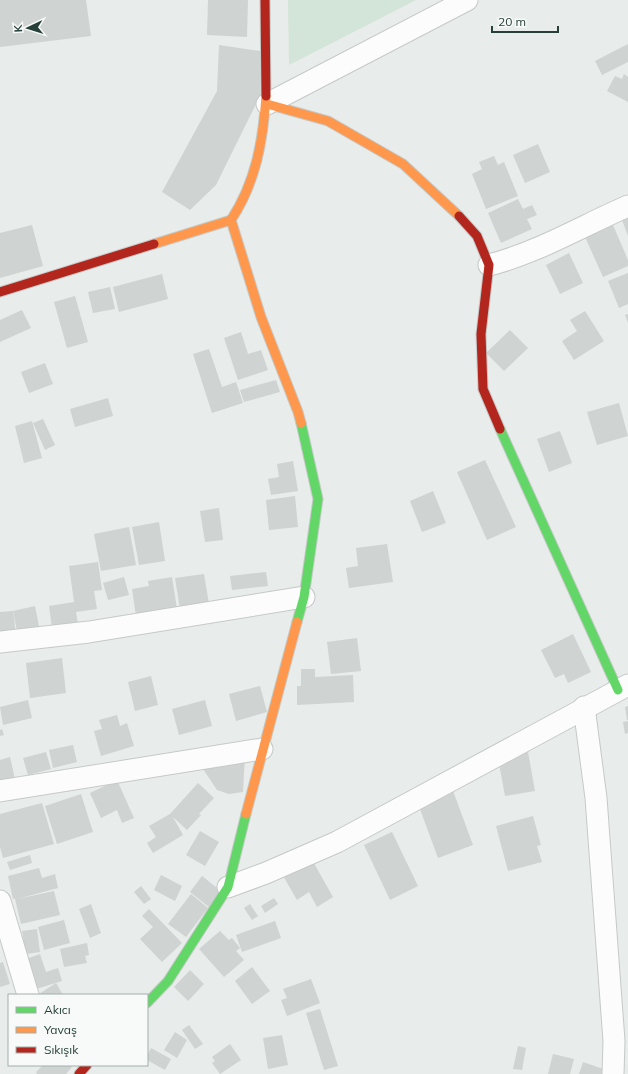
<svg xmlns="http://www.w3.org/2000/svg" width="628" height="1074" font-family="Mulish,sans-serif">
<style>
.green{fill:#d3e4d8}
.building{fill:#cfd3d1}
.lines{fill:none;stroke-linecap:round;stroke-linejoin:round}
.street-casing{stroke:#c5c9c7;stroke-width:23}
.fast-casing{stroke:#c4c9c7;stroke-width:11}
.slow-casing{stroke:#c4c9c7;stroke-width:11}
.jam-casing{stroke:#c4c9c7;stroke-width:11}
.street{stroke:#fcfcfc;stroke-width:21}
.fast{stroke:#63d668;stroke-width:9}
.slow{stroke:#ff974d;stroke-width:9}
.jam{stroke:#b3261e;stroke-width:9}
</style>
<rect width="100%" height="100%" fill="#e8ecea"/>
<!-- green -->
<path class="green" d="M288,0H416L289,65Z"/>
<!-- building -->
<g class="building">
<path d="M0,0H86L91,36L0,47Z"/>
<path d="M208,0H248L247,37L207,35Z"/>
<path d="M628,44V62L602,75L595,61Z"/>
<path d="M219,45L260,51V96L216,185L190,210L162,192L217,91Z"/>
<path d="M624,74L628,77V102L607,91L615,76L622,79Z"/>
<path d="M538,144L550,172L525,183L513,155Z"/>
<path d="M494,156L498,165L504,162L518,196L486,209L472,174L482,169L479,162Z"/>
<path d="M518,199L523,209L532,205L537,215L527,219L532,229L501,243L488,213Z"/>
<path d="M628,217V236L622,220Z"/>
<path d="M32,225L43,266L0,278V233Z"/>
<path d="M613,225L628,260V266L603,277L585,237Z"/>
<path d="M569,253L583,283L560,294L546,265Z"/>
<path d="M628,273V304L619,308L608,281Z"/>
<path d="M162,274L168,299L119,312L113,287Z"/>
<path d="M110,287L115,309L93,313L88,292Z"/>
<path d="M75,296L88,342L67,348L54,302Z"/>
<path d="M22,310L31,328L0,342V320Z"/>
<path d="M585,311L604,341L574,360L562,341L577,331L570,320Z"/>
<path d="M628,314V323L625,315Z"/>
<path d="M510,330L528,348L504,371L486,353Z"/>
<path d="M241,332L248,354L261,350L268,370L238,380L224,338Z"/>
<path d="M209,349L222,387L236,382L243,403L212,413L193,354Z"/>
<path d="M45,363L53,384L29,393L21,372Z"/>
<path d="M276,380L280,392L244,402L240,390Z"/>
<path d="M108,398L113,416L75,427L70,409Z"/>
<path d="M619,403L628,436L597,445L587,412Z"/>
<path d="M43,419L55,445L45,450L33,423Z"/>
<path d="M32,421L42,458L24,463L15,426Z"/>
<path d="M560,431L572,463L549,472L537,439Z"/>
<path d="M485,460L516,527L487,540L457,472Z"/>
<path d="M293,461L298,491L271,495L268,479L279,477L277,464Z"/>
<path d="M433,491L446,523L422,532L410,501Z"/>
<path d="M295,496L298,527L269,530L266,500Z"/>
<path d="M219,508L223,540L205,542L200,511Z"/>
<path d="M159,522L165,561L139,565L132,527Z"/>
<path d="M129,527L136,565L101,571L94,534Z"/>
<path d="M387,544L393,582L349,588L346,568L358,566L356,548Z"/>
<path d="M98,562L102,590L94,591L97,609L76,612L78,624L52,628L49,606L74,602L69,566Z"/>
<path d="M266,572L268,586L232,590L230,576Z"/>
<path d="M204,574L209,604L180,609L175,578Z"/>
<path d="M124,577L129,595L108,600L103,583Z"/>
<path d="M172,577L177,609L136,616L132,589L149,586L148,581Z"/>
<path d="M35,606L40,631L18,636L13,611Z"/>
<path d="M13,611L16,634L0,636V612Z"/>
<path d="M573,634L591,672L568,683L564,674L555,678L541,650Z"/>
<path d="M357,638L361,671L331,674L327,642Z"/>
<path d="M62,658L66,693L30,698L26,663Z"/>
<path d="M301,669H315V677L353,675L354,702L297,705V686H301Z"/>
<path d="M151,676L158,705L135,711L128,682Z"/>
<path d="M260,686L267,712L236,721L229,694Z"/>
<path d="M28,700L32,718L3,725L0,707Z"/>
<path d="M205,700L212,726L179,735L172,709Z"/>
<path d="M628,706V720H627L625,707Z"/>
<path d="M117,715L120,726L127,723L134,746L101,756L94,731L102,729L99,720Z"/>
<path d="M628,721V733L625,734L623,722Z"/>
<path d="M2,729L4,735L0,736V730Z"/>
<path d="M73,745L77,762L53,768L49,750Z"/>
<path d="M46,752L51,769L28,775L23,758Z"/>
<path d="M528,752L535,791L505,796L498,758Z"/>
<path d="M245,756L243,792L229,794L217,790L199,763Z"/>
<path d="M10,757L15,779L0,782V760Z"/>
<path d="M117,780L134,818L122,823L117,810L101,818L90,793Z"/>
<path d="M198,783L214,798L199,814L201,815L187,830L173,817L183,835L153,853L147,843L156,837L149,826L170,814Z"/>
<path d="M452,788L473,845L438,858L417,801Z"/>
<path d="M81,794L93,832L57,844L45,806Z"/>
<path d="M42,803L54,844L3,858L0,847V814Z"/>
<path d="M533,816L541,845L537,846L542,862L508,871L496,826Z"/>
<path d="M200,831L219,842L205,866L186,855Z"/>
<path d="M392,832L418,886L390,900L364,845Z"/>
<path d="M30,855L32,863L10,870L7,862Z"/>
<path d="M311,858L333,897L317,907L309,892L297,900L282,874Z"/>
<path d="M39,868L42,878L55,874L58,888L17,899L54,891L60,915L21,924L15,899H13L8,876Z"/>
<path d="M161,875L182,886L175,901L154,890Z"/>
<path d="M202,876L221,891L209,907L190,892Z"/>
<path d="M141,886L151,899L144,904L134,892Z"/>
<path d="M191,894L208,908L186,937L168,924Z"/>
<path d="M274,898L278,904L265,913L261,906Z"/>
<path d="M91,904L101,933L90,938L79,909Z"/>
<path d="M250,904L258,916L252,920L244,908Z"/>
<path d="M149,909L182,943L162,962L140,939L153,927L142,916Z"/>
<path d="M64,920L70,943L44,950L38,927Z"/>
<path d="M275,921L281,938L242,952L236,935Z"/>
<path d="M37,929L40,952L26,954L22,931Z"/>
<path d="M220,931L229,940L232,938L240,948L236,951L244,960L224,977L199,949Z"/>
<path d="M87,943L89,955L85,956L87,963L64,967L60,949Z"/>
<path d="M40,954L46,972L58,968L62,981L36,989L26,959Z"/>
<path d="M3,962L10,984L0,987V963Z"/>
<path d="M252,967L270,991L252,1004L235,981Z"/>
<path d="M190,970L204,984L188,1001L174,987Z"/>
<path d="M311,979L320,1003L287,1016L281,1000L287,998L283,989Z"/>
<path d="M56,983L63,995H39V994Z"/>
<path d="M320,1009L338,1066L324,1070L306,1013Z"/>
<path d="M189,1025L203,1044L195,1049L182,1030Z"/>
<path d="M175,1032L187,1040L177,1058L164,1050Z"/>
<path d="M282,1035L288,1065L268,1069L263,1038Z"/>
<path d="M230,1044L241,1060L220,1074L212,1063L215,1061L212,1057Z"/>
<path d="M518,1046L526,1048L522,1070L513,1069Z"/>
<path d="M151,1048L171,1059L165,1070L147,1060V1056Z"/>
<path d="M553,1054L574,1059L570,1074H548Z"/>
<path d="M583,1062L609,1071L608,1074H579Z"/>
<path d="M43,1065H70L72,1067L66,1074H37L36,1072Z"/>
</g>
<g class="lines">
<!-- street casing -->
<g class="street-casing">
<g id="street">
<path d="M267,104L467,0"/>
<path d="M489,265C537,253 582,226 628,206"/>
<path d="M0,642L89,632L304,597"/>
<path d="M584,707L596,798L614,1041L613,1074"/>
<path d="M0,791L262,749"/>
<path d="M228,887L266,873L337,842L628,685"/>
<path d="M0,901L28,995"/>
</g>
</g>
<!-- fast casing -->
<g class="fast-casing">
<g id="fast">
<path d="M500,429L618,690"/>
<path d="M297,622L304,597L318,499L301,423"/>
<path d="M147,1003L168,981L228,887L246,814"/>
</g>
</g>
<!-- slow casing -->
<g class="slow-casing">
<g id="slow">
<path d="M266,96C263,141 256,182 231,220L261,317L298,412L301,423"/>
<path d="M267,104L328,121L403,164L459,216"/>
<path d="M154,244L231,220"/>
<path d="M246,814L297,622"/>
</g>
</g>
<!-- jam casing -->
<g class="jam-casing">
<g id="jam">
<path d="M265,0L266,96"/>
<path d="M459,216L477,236L489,265L481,334L483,389L500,429"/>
<path d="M0,292L154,244"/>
<path d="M79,1074L87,1065"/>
</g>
</g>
<!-- street -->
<use href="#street" class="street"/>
<!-- fast -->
<use href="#fast" class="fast"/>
<!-- slow -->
<use href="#slow" class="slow"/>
<!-- jam -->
<use href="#jam" class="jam"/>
</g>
<!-- legend -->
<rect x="8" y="994" width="140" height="72" fill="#f7faf8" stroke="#a3afab"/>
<rect x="16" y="1007" width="20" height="6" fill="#63d668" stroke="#a3afab"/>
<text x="44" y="1014" font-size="12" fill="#263f38">Akıcı</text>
<rect x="16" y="1027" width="20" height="6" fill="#ff974d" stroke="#a3afab"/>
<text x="44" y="1034" font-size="12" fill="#263f38">Yavaş</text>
<rect x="16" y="1047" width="20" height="6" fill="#b3261e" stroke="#a3afab"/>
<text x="44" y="1054" font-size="12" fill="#263f38">Sıkışık</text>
<!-- north arrow -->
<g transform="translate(28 28) rotate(266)" stroke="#f7faf8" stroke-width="3" paint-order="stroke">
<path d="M0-3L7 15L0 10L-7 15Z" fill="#263f38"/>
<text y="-6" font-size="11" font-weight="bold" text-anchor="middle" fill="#263f38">K</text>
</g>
<!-- scale -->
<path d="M492 26v6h66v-6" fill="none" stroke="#263f38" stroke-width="2"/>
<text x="498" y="26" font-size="12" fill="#263f38" stroke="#f7faf8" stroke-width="3" paint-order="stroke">20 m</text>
</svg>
